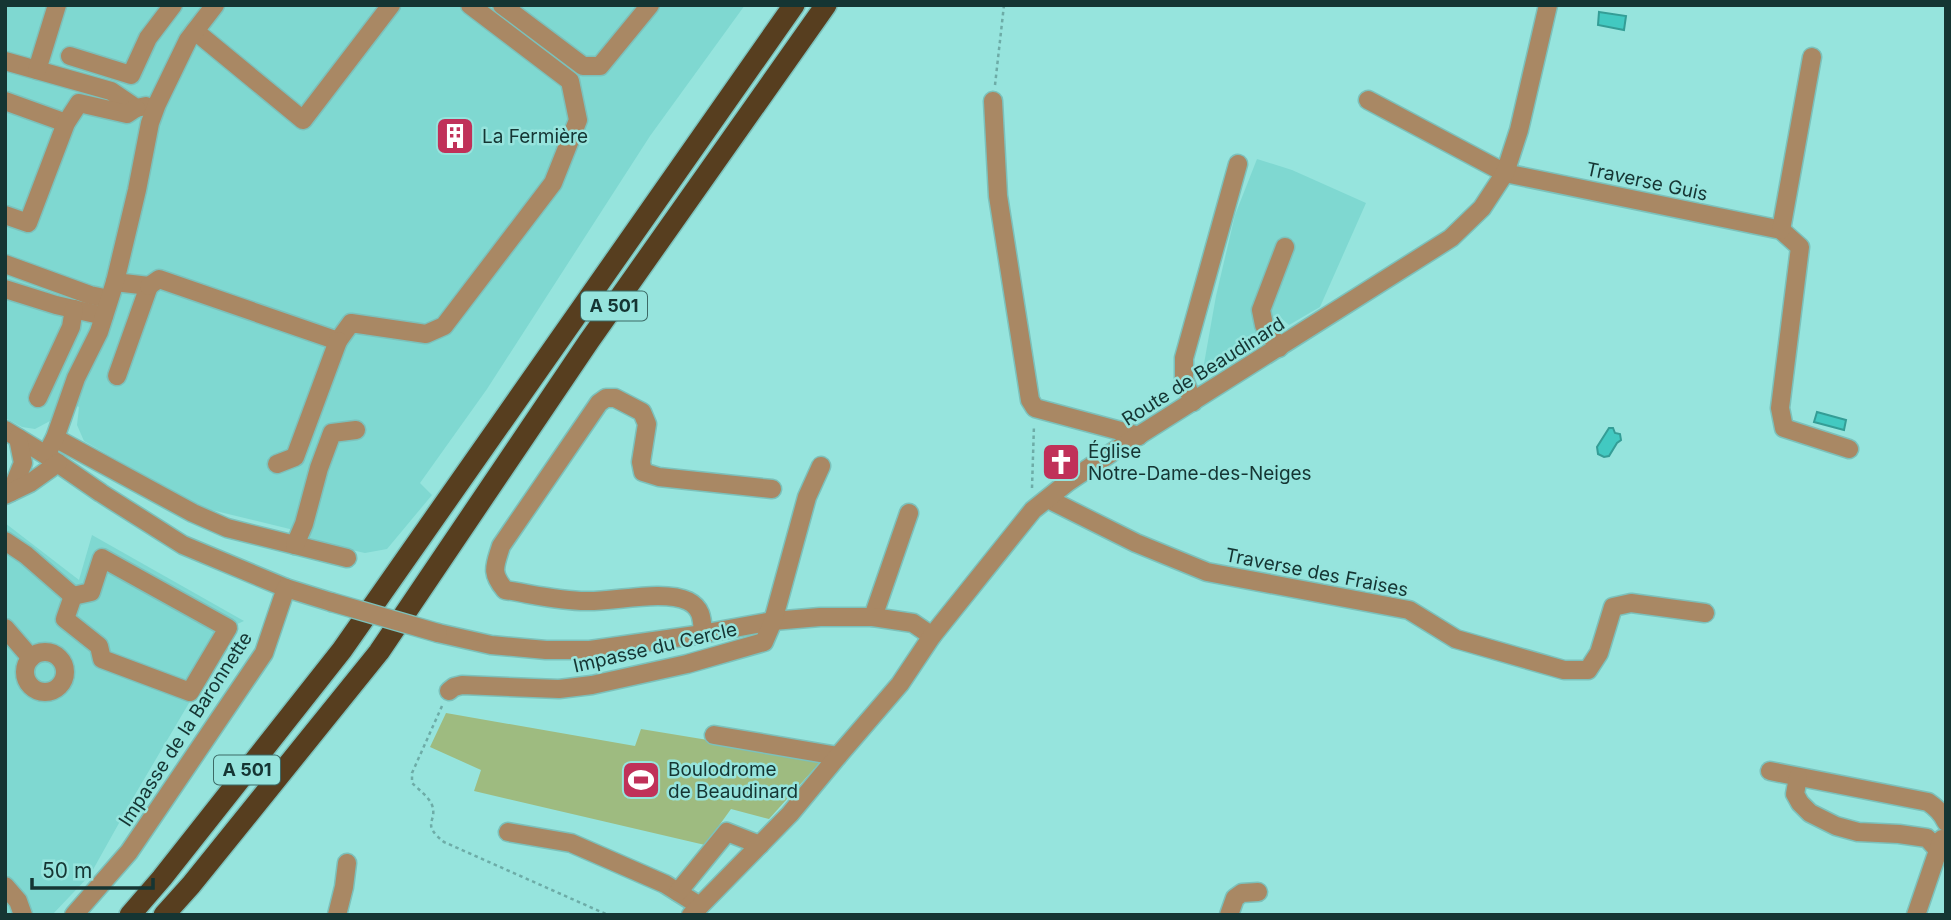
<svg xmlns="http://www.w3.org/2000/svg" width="1951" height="920" font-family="Inter,sans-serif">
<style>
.built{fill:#7fd8d1}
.green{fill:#9ebb80}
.water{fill:#42c9c1;stroke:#349d96;stroke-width:2}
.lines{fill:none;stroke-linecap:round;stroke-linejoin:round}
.minor-casing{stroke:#7cc1bb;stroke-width:21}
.highway-casing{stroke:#7cc1bb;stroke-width:24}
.path{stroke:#6daca7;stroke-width:2.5;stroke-dasharray:3.5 3.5;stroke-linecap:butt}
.minor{stroke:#a98864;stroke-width:18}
.highway{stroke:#573e1f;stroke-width:21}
.minor-bridge-casing{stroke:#7cc1bb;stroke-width:21;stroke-linecap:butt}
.minor-bridge{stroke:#a98864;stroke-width:18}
.labels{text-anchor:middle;stroke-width:5;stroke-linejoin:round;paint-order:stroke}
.shield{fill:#96e4dd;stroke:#3c6a66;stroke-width:2}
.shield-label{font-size:18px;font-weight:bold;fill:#153533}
.poi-label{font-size:19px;fill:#153533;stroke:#96e4dd;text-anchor:start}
.street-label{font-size:19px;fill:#153533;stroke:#96e4dd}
</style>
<rect width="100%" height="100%" fill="#96e4dd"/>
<!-- built -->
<g class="built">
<path d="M5,5H745L650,136L487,389L420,483L432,495L387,549L365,553L301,539L302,532L199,507L84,441L77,425L79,407L62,400L50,421L35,429L22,427L5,418Z"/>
<path d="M1257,159L1292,170L1366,203L1320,307L1289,325L1280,317L1257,330L1256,345L1209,377L1202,375L1216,296L1235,215Z"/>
<path d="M5,523L79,580L92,535L244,621L235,625L133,798L90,875L52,915H5Z"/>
</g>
<!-- green -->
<path class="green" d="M446,713L635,746L641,729L823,759L769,819L731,809L705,845L474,791L481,770L430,747Z"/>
<!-- water -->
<g class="water">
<path d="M1599,12L1626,16L1624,30L1598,25Z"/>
<path d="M1817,412L1846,420L1844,430L1814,422Z"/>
<path d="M1609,428H1613L1615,433L1620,434L1621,440L1617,443L1609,456L1604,457L1598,454L1597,447Z"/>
</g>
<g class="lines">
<!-- minor casing -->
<g class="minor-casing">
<g id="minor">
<path d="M502,5L583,66H600L650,5"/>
<path d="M195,31L303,120L391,5"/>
<path d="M70,56L131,75L148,38L173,5"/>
<path d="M5,61L111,91L136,108L146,106"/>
<path d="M37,70L57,5"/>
<path d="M1368,100L1505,173L1781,230L1800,247L1780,408L1784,428L1849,449"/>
<path d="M5,101L66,123"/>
<path d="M993,101L998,196L1030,400L1035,408L1139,436"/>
<path d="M5,215L28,223L66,123L79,103L127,114L136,108"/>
<path d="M1781,230L1812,57"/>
<path d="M5,264L90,295L109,299"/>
<path d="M115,282L149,286L117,376"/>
<path d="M149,286L159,279L338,341L351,323L426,334L444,326L553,183L578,120L570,81L470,5"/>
<path d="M5,289L56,305L104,316"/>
<path d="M1279,348L1264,325L1261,310L1285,247"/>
<path d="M38,398L71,327L74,309"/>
<path d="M1193,402L1184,379V358L1238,164"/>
<path d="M5,430L46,455L101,493L183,545L286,588L331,602"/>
<path d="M55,438L193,513L227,528L347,558"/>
<path d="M46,455L55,438L76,378L99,332L115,282L137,190L150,123L157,104L188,40L215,5"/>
<path d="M277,464L295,457L338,341"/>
<path d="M11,492L23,463L18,438"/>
<path d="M5,495L30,483L58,463"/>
<path d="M1048,499L1136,543L1207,572L1409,610L1456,639L1564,670H1588L1599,653L1613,607L1631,603L1705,613"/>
<path d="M5,541L26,555L73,596"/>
<path d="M295,545L304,524L319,468L332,433L356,430"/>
<path d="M102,558L228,628L190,692L102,659L99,646L65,619L73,596L91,592Z"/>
<path d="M873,617L909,513"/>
<path d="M5,628L31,658"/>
<path d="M438,633L491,645L546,650H590L696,635L773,621L820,617H873L913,623L932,636"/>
<path d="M703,633C702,619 702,608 688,601C664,589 613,602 586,601C559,601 531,594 505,590C490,572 495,566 501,546L599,403L606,398H615L642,412L647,424L641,462L643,472L659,477L772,489"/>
<circle cx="45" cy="672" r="20"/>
<path d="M449,691L454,687L462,685L559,689L592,685L687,664L764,642L773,621L807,497L821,466"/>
<path d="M714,735L838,756"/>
<path d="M1770,771L1928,802C1937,808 1942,813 1946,822"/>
<path d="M1798,777L1795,794L1800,803L1810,813L1836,826L1858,832L1899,834L1927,838L1938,850"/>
<path d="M508,832L571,843L665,884L700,906"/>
<path d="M5,886L18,901L23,915"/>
<path d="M678,892L727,832L760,845"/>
<path d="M74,915L129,852L264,653L286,588"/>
<path d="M337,915L344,887L347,863"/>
<path d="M691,915L790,814L838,756L900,684L932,636L1033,510L1068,482L1111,453L1451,238L1482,208L1505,173L1519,130L1548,5"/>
<path d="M1229,915L1235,898L1242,893L1258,892"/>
<path d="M1916,915L1942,839"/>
</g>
</g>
<!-- highway casing -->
<g class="highway-casing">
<g id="highway">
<path d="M130,915L162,878L342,650L794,5"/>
<path d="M164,915L191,885L379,652L589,341L826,5"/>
</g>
</g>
<!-- path -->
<g class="path">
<path d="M995,85L1004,5"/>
<path d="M1032,488L1034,425"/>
<path d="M442,706L412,773V783C418,789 429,797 432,805C438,822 420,823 444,842L608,915"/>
</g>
<!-- minor -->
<use href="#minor" class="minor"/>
<!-- highway -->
<use href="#highway" class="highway"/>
<!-- minor-bridge casing -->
<g class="minor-bridge-casing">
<path id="minor-bridge" d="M331,602L438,633"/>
</g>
<!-- minor-bridge -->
<use href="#minor-bridge" class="minor-bridge"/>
</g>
<!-- icons -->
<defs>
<g id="building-square" transform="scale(2.0125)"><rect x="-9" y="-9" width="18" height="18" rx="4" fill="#c03159" stroke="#96e4dd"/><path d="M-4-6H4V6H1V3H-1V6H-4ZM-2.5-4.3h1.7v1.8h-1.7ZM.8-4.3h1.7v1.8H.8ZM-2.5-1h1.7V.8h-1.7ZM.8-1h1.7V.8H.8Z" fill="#fff"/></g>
<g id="church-square" transform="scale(2.0125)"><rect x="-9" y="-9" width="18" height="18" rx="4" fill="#c03159" stroke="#96e4dd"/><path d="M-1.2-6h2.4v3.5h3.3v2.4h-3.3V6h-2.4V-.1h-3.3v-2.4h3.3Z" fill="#fff"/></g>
<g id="stadium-square" transform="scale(2.0125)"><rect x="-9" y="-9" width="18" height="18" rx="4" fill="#c03159" stroke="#96e4dd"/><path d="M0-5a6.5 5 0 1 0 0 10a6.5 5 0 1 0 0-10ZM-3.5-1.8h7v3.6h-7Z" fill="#fff"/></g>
</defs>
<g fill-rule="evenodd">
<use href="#building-square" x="455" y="136"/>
<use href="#church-square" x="1061" y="462"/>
<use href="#stadium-square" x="641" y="780"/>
</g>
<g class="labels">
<!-- shield labels -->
<g class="shield">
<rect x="581" y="291.5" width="66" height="29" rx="5"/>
<rect x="214" y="755.5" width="66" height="29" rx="5"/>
</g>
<g class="shield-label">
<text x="614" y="312">A 501</text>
<text x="247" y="776">A 501</text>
</g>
<!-- poi labels -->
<g class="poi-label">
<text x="482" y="143">La Fermière</text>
<text x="1088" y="458">Église<tspan x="1088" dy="22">Notre-Dame-des-Neiges</tspan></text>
<text x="668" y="776">Boulodrome<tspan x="668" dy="22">de Beaudinard</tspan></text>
</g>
<!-- street labels -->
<g class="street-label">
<text transform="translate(1647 181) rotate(12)" y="7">Traverse Guis</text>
<text transform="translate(1203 371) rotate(-32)" y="7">Route de Beaudinard</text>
<text transform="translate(1317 572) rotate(11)" y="7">Traverse des Fraises</text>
<text transform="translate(655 647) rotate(-13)" y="7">Impasse du Cercle</text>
<text transform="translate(185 729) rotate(-57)" y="7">Impasse de la Baronnette</text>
</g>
</g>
<!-- border -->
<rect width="1951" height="920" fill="none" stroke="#153533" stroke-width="14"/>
<!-- scale -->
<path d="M32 878v10h121v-10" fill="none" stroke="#153533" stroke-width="3.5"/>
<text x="42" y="878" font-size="21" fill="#153533" stroke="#96e4dd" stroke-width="5" paint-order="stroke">50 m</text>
</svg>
